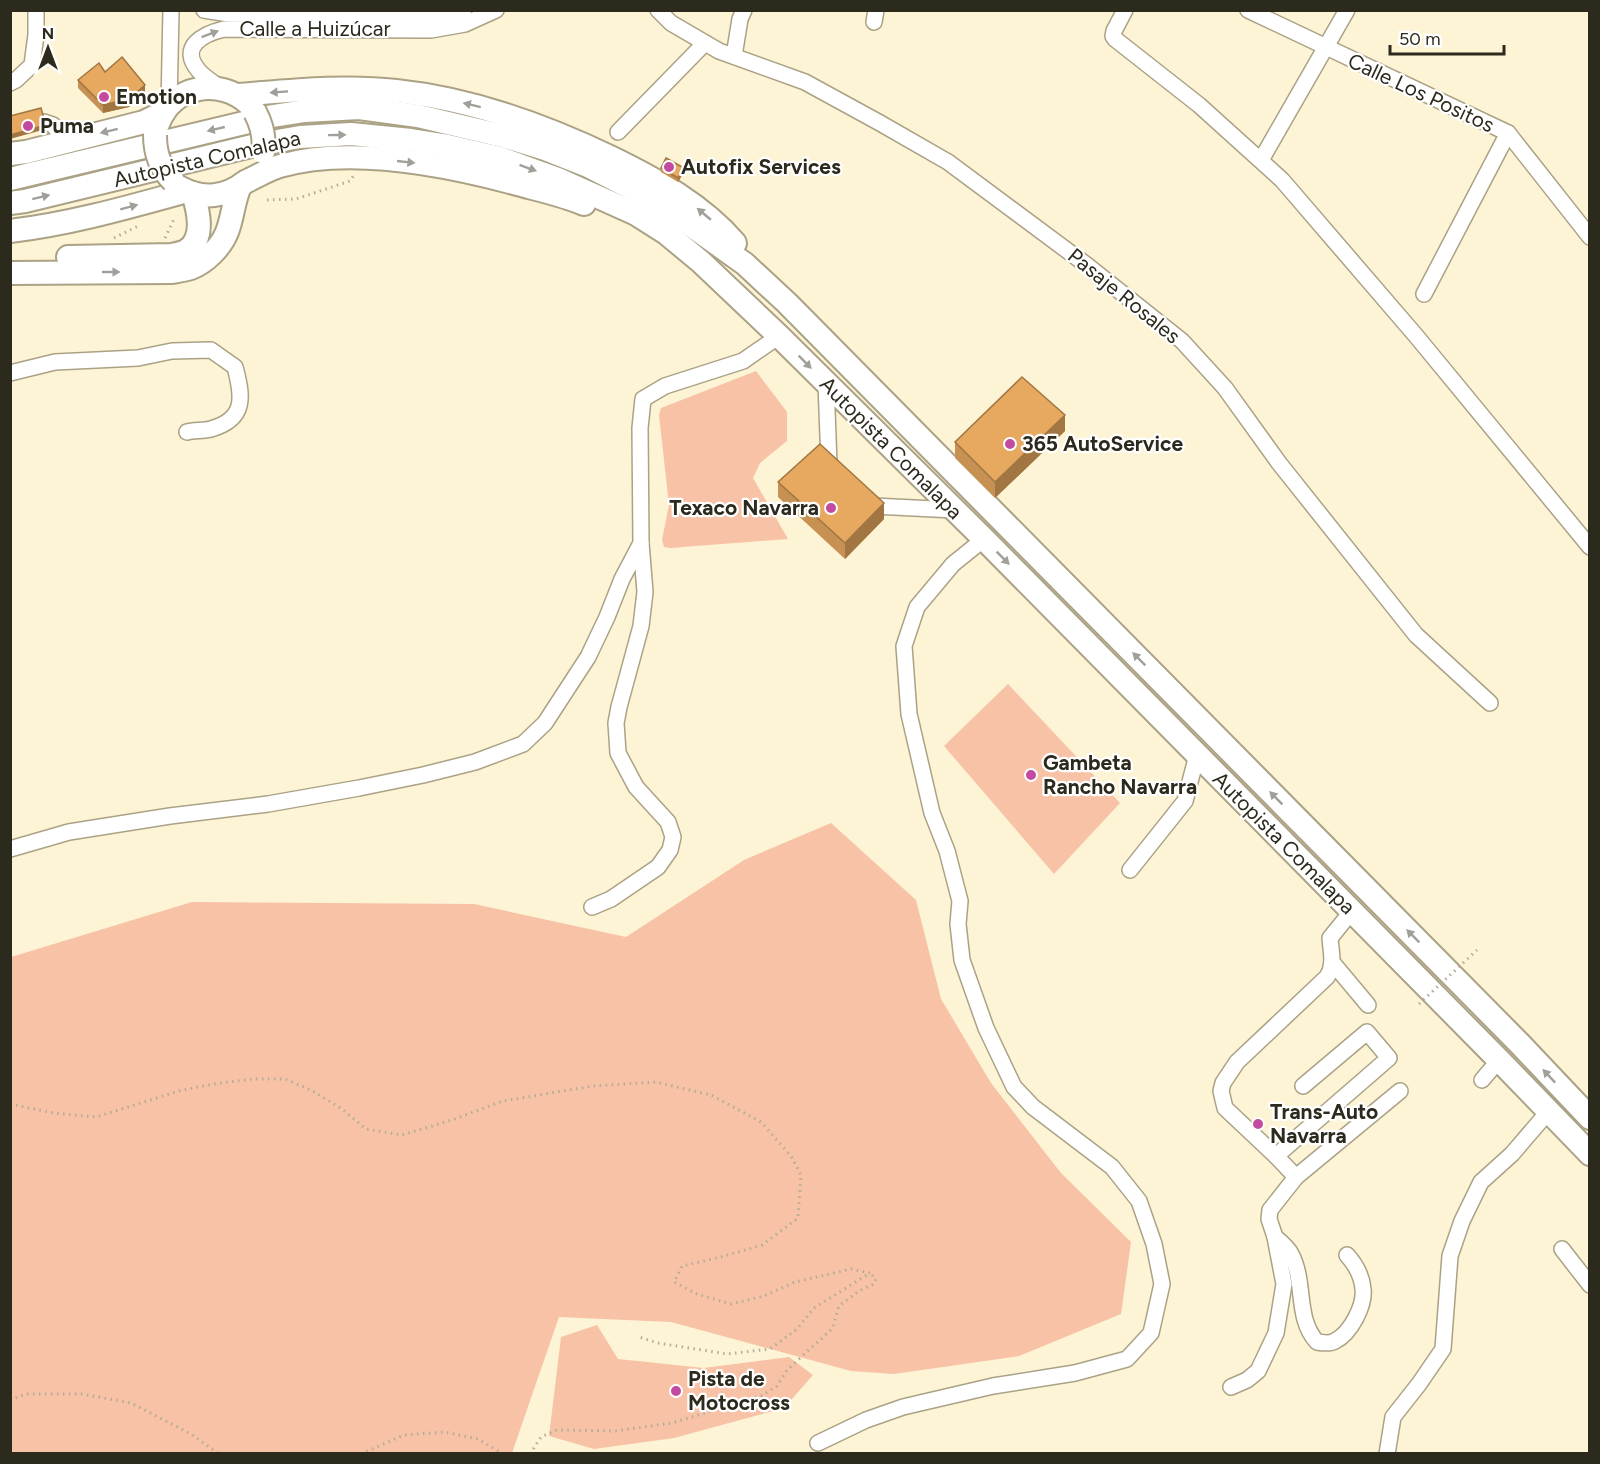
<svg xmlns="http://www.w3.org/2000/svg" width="1600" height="1464" font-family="Figtree,sans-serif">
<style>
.green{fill:#f8c2a6}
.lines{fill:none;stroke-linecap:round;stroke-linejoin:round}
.minor-casing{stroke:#aba286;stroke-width:18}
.highway-casing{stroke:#aba286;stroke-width:26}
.path{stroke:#b4ac95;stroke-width:3;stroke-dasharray:1.5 4.5;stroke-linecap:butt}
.minor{stroke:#fff;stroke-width:15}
.highway{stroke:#fff;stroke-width:22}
.highway-bridge-casing{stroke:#aba286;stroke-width:26;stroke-linecap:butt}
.path-bridge{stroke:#b4ac95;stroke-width:3;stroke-dasharray:1.5 4.5;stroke-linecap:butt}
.highway-bridge{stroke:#fff;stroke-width:22}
.wall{fill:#c69152}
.shaded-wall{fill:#a17642}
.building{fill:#e6a95f;stroke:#a17642;stroke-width:1.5}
.oneway{fill:#a09f99}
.poi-dot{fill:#c34a9e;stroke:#fff;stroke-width:2}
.labels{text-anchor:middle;stroke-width:4.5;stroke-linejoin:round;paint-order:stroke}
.street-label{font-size:21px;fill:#2c291d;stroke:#fff}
.poi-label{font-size:21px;font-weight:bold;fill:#2c291d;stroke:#fff;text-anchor:start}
</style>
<rect width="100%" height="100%" fill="#fdf3d5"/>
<!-- green -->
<g class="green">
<path d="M756,371L787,412V441L760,463L753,478L788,539L670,548L664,547L662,540L669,505L659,415L661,408Z"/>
<path d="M1008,684L1120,803L1054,874L944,746Z"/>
<path d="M831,823L916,900L941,999L991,1083L1061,1173L1131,1242L1121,1314L1019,1356L894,1374L851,1371L671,1322L559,1317L512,1453H11V957L192,902L474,904L626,937L744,860Z"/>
<path d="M597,1325L618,1359L704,1368L789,1357L813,1375L784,1408L674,1438L594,1449L549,1436L561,1337Z"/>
</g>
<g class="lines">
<!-- minor casing -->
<g class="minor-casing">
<g id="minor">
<path d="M204,10L229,14L407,19C427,19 445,18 464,10"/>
<path d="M658,10L671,23L719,51L805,82L880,123L948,162L1088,266L1182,341L1225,388L1279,463L1416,635L1490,703"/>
<path d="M1125,10L1114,31L1113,36L1115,39L1199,105L1282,180L1417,337L1590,547"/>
<path d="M1248,10L1508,133L1590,237"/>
<path d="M874,22L876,10"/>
<path d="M734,56L740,19L744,10"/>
<path d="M10,83L16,80L32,65L36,35V10"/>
<path d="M222,89C214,83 205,78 199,71C178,47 203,34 224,29L431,30L465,24L496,10"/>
<path d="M169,105L171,10"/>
<path d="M44,122L53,125L68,142"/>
<path d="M618,132L705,43"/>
<path d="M1261,160L1347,10"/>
<path d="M1424,294L1508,133"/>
<path d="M10,373L55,362L138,358L172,351L211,350L235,367C243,397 246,419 211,429C203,431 194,430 187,432"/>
<path d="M826,383L829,464L833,468"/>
<path d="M868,501L874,506L954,510"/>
<path d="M10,849L69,832L170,816L268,804L359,788L423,775L475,762L523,744L545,723L588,657L607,617L622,579L641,543L640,428L643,399L665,386L743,361L779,336"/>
<path d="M1130,870L1185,801L1197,755"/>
<path d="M592,907L611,899L658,867L670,850L673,837L668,822L636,787L618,753L616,723L619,707L641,626L645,592L641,543"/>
<path d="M1332,962L1368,1005"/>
<path d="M1482,1080L1499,1060"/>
<path d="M1276,1156L1389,1058L1367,1032L1303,1086"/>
<path d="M1296,1177L1400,1091"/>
<path d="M1275,1237C1281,1242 1288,1248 1291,1254C1306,1282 1295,1318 1317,1342C1323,1343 1330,1344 1335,1341C1351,1333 1365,1305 1363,1289C1362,1276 1355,1264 1347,1255"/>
<path d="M1562,1249L1590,1285"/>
<path d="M1231,1387L1247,1380L1258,1371L1276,1333L1284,1284L1275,1237L1269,1219L1270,1210L1296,1177L1276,1156L1225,1108L1221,1091L1223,1083L1237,1062L1327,977C1335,965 1331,952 1330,938L1352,911"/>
<path d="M818,1443L866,1420L903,1407L993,1386L1075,1373L1127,1359L1151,1333L1162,1284L1154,1244L1139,1201L1112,1167L1033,1107L1014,1087L986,1028L962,960L958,924L960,901L947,851L932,813L909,714L904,646L917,607L953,564L984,539"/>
<path d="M1387,1454L1393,1417L1419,1384L1443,1349L1450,1256L1462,1221L1481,1182L1512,1154L1548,1112"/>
</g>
</g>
<!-- highway casing -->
<g class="highway-casing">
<g id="highway">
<path d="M238,95C290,91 344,85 396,91C472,99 544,125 612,158C657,180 702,205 735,243"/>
<path d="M158,124C172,85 220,77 249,104"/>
<path d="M10,154L26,152L144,122L164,112"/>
<path d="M10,179L273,116L305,111L359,108L418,116L503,136L545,149L588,166L629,187L671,211L745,264L787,303L1519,1043L1590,1118"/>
<path d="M247,181C258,176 269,169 280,166C349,146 442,164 510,182C534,189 561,194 584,204"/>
<path d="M181,188C202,200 227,197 245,182"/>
<path d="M10,203L25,201L260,144L300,137L351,134L411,140L443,145L500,158L558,179L636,214L666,233L701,262L779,336L984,539L1499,1060L1590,1154"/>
<path d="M10,231C70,224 129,207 187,191"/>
<path d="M68,257L172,255C176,254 182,253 186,251C206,239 198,210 193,193"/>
<path d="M10,273L172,272C178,271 185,270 191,268C206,262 221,247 227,232C233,217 233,202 240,186"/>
</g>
</g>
<!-- path -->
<g class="path">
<path d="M267,200L296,199L350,181L354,175"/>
<path d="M114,238L140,225"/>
<path d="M165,238L175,217"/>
<path d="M10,1104L54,1113L96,1117L179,1091L213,1084L253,1079H285L311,1090L342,1109L366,1129L402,1135L452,1120L503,1101L593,1086L656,1082L711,1095L761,1122L791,1156L801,1175L798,1218L762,1245L721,1257L682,1266L674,1282L697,1294L731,1304L764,1296L795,1282L851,1269L870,1273L814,1308L797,1329L770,1349L727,1354L658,1343L639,1337"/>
<path d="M10,1400L26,1394H82L131,1403L191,1434L219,1454"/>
<path d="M361,1454L404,1435L445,1432L478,1439L503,1454"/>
<path d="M530,1454L541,1437L557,1430L615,1431L672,1423L761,1396L777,1386L787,1370L832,1329L839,1306L859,1291L874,1284L876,1279L870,1273"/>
</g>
<!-- minor -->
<use href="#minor" class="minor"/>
<!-- highway -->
<use href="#highway" class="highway"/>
<!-- highway-bridge casing -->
<g class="highway-bridge-casing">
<g id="highway-bridge">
<path d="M255,112C262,125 265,138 263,152"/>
<path d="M155,135C155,154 160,168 173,181"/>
</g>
</g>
<!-- path-bridge -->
<path class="path-bridge" d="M1419,1004L1477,950"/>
<!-- highway-bridge -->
<use href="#highway-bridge" class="highway-bridge"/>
</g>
<!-- wall -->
<g class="wall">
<path d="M105,72L145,93L129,107L103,113L78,88V80Z"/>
<path d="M661,168L684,172L678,182L661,172Z"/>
<path d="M1065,431L995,498L955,458V442Z"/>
<path d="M778,482L884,519L845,559L778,497Z"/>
</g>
<!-- shaded-wall -->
<g class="shaded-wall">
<path d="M145,85V93L129,107L103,113V105Z"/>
<path d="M46,125V129L10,139V135Z"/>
<path d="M684,168V172L678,182V178Z"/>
<path d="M1065,415V431L995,498V482Z"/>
<path d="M884,503V519L845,559V543Z"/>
</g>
<!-- building -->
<g class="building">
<path d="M122,57L145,85L129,99L103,105L78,80L99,63L105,72Z"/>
<path d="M41,108L46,125L10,135V116Z"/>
<path d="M666,158L684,168L678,178L661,168Z"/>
<path d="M1022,377L1065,415L995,482L955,442Z"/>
<path d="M820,444L884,503L845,543L778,482Z"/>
</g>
<!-- one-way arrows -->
<defs><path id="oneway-solid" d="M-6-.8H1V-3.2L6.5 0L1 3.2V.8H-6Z" transform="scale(1.5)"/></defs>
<g class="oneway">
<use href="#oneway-solid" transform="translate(210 34) rotate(-21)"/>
<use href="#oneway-solid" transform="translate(279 92) rotate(176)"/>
<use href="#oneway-solid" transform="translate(472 105) rotate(-166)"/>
<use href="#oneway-solid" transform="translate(216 129) rotate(167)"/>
<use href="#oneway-solid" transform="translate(109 131) rotate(166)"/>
<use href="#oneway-solid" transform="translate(337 135) rotate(-1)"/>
<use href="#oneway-solid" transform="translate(406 162) rotate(6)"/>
<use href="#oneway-solid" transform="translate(528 168) rotate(20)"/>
<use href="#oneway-solid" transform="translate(41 197) rotate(-14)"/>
<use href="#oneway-solid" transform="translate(129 207) rotate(-15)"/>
<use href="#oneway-solid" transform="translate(704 214) rotate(-140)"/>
<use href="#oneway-solid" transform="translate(111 272)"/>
<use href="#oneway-solid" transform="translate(805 362) rotate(45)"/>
<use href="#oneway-solid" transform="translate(1003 558) rotate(45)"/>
<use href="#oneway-solid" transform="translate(1139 659) rotate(-135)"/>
<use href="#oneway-solid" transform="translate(1276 798) rotate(-135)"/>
<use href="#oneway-solid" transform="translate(1413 936) rotate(-135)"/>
<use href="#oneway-solid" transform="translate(1549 1076) rotate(-133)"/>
</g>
<!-- markers -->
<g class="poi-dot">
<circle cx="104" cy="97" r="6"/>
<circle cx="28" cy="126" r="6"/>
<circle cx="669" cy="167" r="6"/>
<circle cx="1010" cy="444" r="6"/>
<circle cx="831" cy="508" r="6"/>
<circle cx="1031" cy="775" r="6"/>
<circle cx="1258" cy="1124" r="6"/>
<circle cx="676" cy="1391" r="6"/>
</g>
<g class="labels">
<!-- street labels -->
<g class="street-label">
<text x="315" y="36">Calle a Huizúcar</text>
<text transform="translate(1421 93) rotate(25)" y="7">Calle Los Positos</text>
<text transform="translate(207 159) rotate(-13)" y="7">Autopista Comalapa</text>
<text transform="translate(1124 296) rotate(39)" y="7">Pasaje Rosales</text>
<text transform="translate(891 448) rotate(45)" y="7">Autopista Comalapa</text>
<text transform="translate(1284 843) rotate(45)" y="7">Autopista Comalapa</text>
</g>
<!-- poi labels -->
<g class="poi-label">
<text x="116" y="104">Emotion</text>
<text x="40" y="133">Puma</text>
<text x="681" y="174">Autofix Services</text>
<text x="1022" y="451">365 AutoService</text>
<text x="819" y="515" text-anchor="end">Texaco Navarra</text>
<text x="1043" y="770">Gambeta<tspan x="1043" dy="24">Rancho Navarra</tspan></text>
<text x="1270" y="1119">Trans-Auto<tspan x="1270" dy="24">Navarra</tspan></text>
<text x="688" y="1386">Pista de<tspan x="688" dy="24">Motocross</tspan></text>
</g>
</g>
<!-- border -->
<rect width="1600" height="1464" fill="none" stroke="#2c291d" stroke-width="24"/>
<!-- north arrow -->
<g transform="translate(48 48)" stroke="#ffffff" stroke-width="4.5" paint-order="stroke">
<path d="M0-4.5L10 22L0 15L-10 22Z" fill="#2c291d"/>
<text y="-9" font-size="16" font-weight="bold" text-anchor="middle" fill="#2c291d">N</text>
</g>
<!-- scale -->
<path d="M1390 45v9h114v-9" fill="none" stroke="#2c291d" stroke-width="3"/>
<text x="1399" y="45" font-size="18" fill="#2c291d" stroke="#ffffff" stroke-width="4.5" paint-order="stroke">50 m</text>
</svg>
